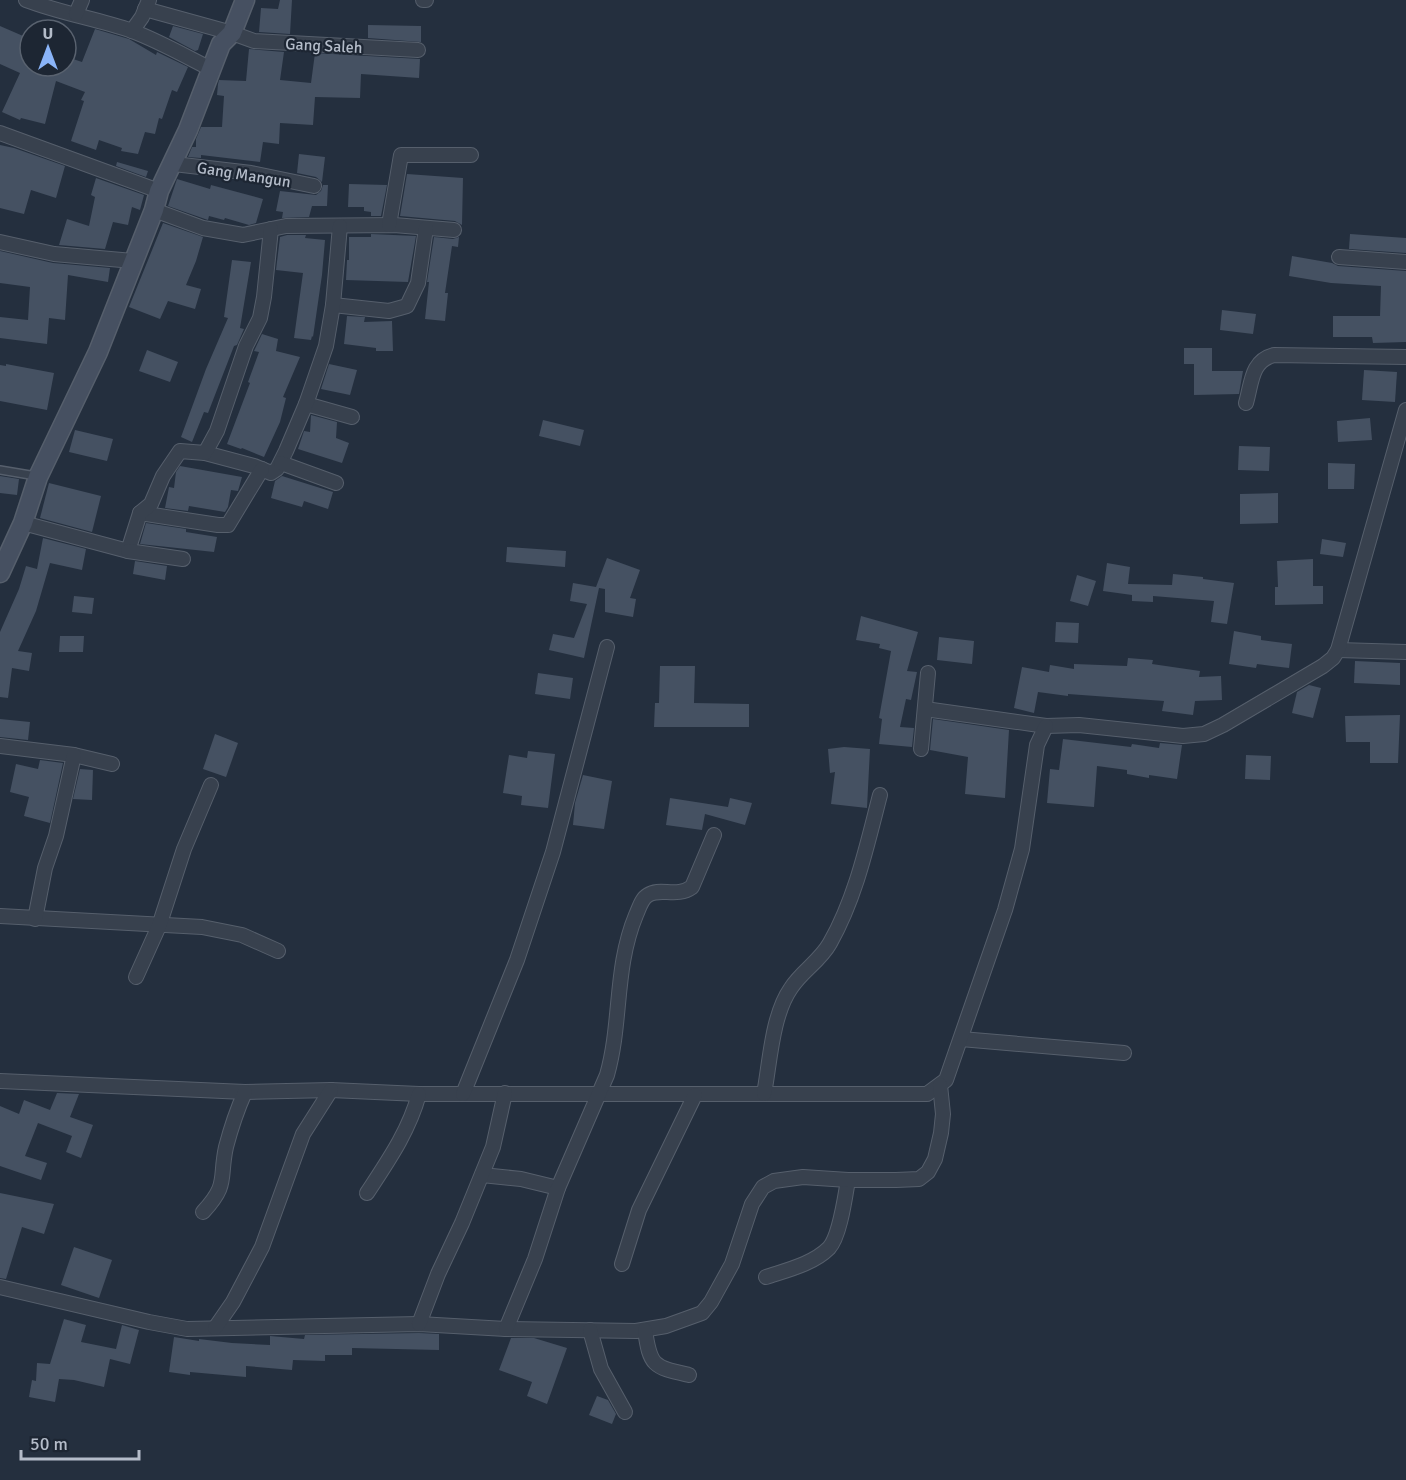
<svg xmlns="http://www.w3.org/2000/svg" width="1406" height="1480" font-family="Signika,sans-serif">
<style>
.building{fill:#455162}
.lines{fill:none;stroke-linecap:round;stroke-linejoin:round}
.lane-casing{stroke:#565f6c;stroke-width:10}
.street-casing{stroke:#565f6c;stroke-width:16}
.secondary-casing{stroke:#565f6c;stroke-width:21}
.lane{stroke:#38414e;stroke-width:7}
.street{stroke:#38414e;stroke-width:14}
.secondary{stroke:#465061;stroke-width:18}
.labels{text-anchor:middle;stroke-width:4.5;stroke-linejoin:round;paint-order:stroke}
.street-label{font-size:16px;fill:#b4bcc9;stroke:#1d2633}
</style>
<rect width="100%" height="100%" fill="#242f3e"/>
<!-- building -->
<g class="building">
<path d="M280,0H292L290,34L259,32L261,8L278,9Z"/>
<path d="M368,25L421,26V42L368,38Z"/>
<path d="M0,26L30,39V66H66L67,57L82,62L95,29L129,39L156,55L157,52L188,67L177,92L172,90L162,119L159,118L155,134L145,132L138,154L121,151L122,148L99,140L96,150L71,141L84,101L81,100L85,92L56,81L45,124L21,118L20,120L2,112L20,73L0,64Z"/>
<path d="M173,26L203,34L198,50L195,51L169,37Z"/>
<path d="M249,49L284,52L280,80L311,83L315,53L420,59L419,78L361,74L360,98L315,97L313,125L280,123L279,144L263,142L260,162L201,155V158L188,157L192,147H196V139L201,127H222L224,96L217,95L218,84L219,80L246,81Z"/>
<path d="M0,145L14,148L65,166L56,198L31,190L24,214L0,208Z"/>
<path d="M299,154L325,157L322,182L316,177L297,173Z"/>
<path d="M117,162L148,171L146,177L116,166Z"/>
<path d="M407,174L463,178L462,225L455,221L400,216Z"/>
<path d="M96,178L144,195L140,210L132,207L128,225L113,222L105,249L59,245L67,219L89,226L95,197L91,195Z"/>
<path d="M177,179L210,189L211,185L263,199L256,223L249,225L225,218L224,220L209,216L208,220L205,219L168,206Z"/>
<path d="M349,184L387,185L381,216H371V212L364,211V207H348Z"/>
<path d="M323,185H328L327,206H312L309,217L282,218L283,212L276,211L280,191L316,195L321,191Z"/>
<path d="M163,223L203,237L196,261L186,285L201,289L195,309L168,301L160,319L129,307Z"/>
<path d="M371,234L416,236L408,282L346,280L347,260H349V237H371Z"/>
<path d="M1350,234L1406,238V253L1349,249Z"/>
<path d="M287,235H306L305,238L325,240L322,275L313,337L312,336L311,340L294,338L303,273L276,270L280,237Z"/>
<path d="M434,237L453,239L459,237L458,247L452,246L445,293H448L445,321L425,319L429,282H427Z"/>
<path d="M0,251L53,263L110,268L108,282L68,275L65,320L49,318L47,344L0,338V317L28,320L30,287L0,283Z"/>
<path d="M1292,256L1332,263L1338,266L1406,271V342L1373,343L1372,337H1333V316H1380L1381,286L1331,283L1289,276Z"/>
<path d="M232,260L251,262L240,328L244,329L237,345L234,346L208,413L204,412L192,442L181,437L206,369L228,318L224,317Z"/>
<path d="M1222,310L1256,314L1253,334L1220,330Z"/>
<path d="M347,316L365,317L364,322L392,321L393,351H376V348L344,344Z"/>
<path d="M262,334L278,339L276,351L300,357L283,397L286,398L280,422L264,457L242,448L241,449L227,444L250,383L248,382L259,352L254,351Z"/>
<path d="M1184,348H1212V371H1243L1239,394L1194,395V364H1184Z"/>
<path d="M147,350L178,362L170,382L139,371Z"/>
<path d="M6,364L54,373L47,410L0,401V365L6,366Z"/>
<path d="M329,364L357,370L350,395L321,389Z"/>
<path d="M1364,370L1397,372L1395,402L1362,400Z"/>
<path d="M311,415L337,422L336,438L349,443L342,463L298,449L304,431L310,432Z"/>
<path d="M1370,418L1372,440L1338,442L1337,421Z"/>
<path d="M543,420L584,430L580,446L539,436Z"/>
<path d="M75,430L113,439L107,461L69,452Z"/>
<path d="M1239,446L1270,447L1269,471L1238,470Z"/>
<path d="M1328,463L1355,464L1354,489H1328Z"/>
<path d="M180,466L242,477L238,491L231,490L228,507L225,512L189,506L188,511L165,508L169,487L174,488L176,472Z"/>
<path d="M0,476L19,479L17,495L0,493Z"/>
<path d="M282,476L333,492L328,509L304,501L302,507L271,498L275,481Z"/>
<path d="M49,483L101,496L92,532L40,518Z"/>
<path d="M1278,493V523L1240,524V494Z"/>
<path d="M146,523L186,529V532L217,537L214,552L140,544Z"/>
<path d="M43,538L86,549L82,570L50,563L36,611L18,651L32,653L29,671L12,668L8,698L0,697V632L19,589L26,566L37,569Z"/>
<path d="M1322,539L1346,543L1343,557L1320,554Z"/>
<path d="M507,547L566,551L565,567L506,562Z"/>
<path d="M607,558L640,570L630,598L636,599L633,617L605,612V589L599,588L584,658L549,650L553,634L574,638L587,604L570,601L573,583L596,587Z"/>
<path d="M1313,559V586H1323V604L1275,605V587H1278L1277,561Z"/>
<path d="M135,561L167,566L165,580L133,574Z"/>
<path d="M1107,563L1130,567L1128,584L1172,585L1173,574L1203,577V579L1234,583L1227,624L1211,622L1214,601L1153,596V602L1132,601V595L1103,591Z"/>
<path d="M1077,575L1096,581L1088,606L1070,601Z"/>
<path d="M74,596L94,598L92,614L72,612Z"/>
<path d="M861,616L918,632L907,671L917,672L911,700L906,699L900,727L914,728L912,747L879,744L882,719L879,718L891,651L879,648L880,644L856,640Z"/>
<path d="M1056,622L1079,623L1078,643L1055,642Z"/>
<path d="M1234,631L1261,636V640L1292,644L1289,668L1257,664L1256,668L1229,664Z"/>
<path d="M60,636H84L83,652H59Z"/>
<path d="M939,637L974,641L972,664L937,660Z"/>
<path d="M1128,658L1153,660L1152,664L1200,671L1199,677L1221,676L1222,700L1195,701L1193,715L1162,711L1164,701L1068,694V696L1038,692L1034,713L1014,708L1022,667L1049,672L1050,665L1074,669V664L1127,666Z"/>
<path d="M1355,661L1400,663V685L1354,683Z"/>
<path d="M660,666H695L694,703L749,704V727H654L655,703H659Z"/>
<path d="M538,673L573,678L570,699L535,694Z"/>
<path d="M1309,685L1321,688L1313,718L1292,713L1297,692Z"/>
<path d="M1400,715L1398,763H1370V742H1346L1345,716Z"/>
<path d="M0,719L30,722L28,740L0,737Z"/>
<path d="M933,719L1009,730L1005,798L965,794L968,757L930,750Z"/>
<path d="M215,734L238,743L226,777L203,769Z"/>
<path d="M1063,739L1131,747L1132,744L1159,748L1160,743L1182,745L1177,779L1149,775V778L1127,774V770L1097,766L1094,807L1047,803L1050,769L1059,770Z"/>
<path d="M844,747L870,749L867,808L831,804L835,772L830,773L828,749Z"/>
<path d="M528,751L555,754L548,808L521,805L522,796L503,793L509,755L527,758Z"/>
<path d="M1246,755L1271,756L1270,780L1245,779Z"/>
<path d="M40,760L63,763L50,823L24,816L29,797L10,792L16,764L38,769Z"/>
<path d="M80,769L93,770L92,800L73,799Z"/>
<path d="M583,775L612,781L604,829L573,825L575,803Z"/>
<path d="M670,798L728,807L730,798L752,803L745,825L705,814L702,830L666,825Z"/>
<path d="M57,1093L79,1094L70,1117L93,1125L81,1158L66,1152L72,1136L38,1123L25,1156L47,1163L41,1180L0,1166V1106L19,1114L24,1100L50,1110Z"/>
<path d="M0,1193L54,1204L44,1234L22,1227L6,1279L0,1278Z"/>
<path d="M74,1247L112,1260L99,1298L61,1285Z"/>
<path d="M64,1319L86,1325L81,1342L116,1349L122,1325L139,1330L130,1364L110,1359L104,1387L74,1380L59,1379L55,1402L29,1397L32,1380L36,1381L37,1363L50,1364Z"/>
<path d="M419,1333L439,1334V1350L352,1348V1355H325V1361L293,1360L292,1370L246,1366V1377L190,1372V1375L169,1372L174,1337L199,1341V1339L232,1343L270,1345V1336L304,1339L305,1335Z"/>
<path d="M511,1338H534L567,1348L547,1404L527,1396L532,1382L499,1370Z"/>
<path d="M597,1396L608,1400L616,1414L612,1424L589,1415Z"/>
</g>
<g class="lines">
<!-- lane casing -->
<g class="lane-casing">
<path id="lane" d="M0,470L36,476"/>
</g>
<!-- street casing -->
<g class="street-casing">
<g id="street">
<path d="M26,0C60,13 97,19 132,31C159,41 185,56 211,69"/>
<path d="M423,0H426"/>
<path d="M145,9L232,33L254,41L418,50"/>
<path d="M76,14L82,0"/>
<path d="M132,31L142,17L149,0"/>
<path d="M0,133L159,191"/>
<path d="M174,164L251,173L314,186"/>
<path d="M154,210L203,228L243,235L286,226L394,225L454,230"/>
<path d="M389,225L401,155H471"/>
<path d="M0,242L54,254L133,261"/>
<path d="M1339,257L1406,262"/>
<path d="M333,305L389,311L407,306L418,283L426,228"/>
<path d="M1246,403C1252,382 1251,361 1274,355L1406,357"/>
<path d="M306,404L352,417"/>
<path d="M205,453L254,466L271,473L277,469L286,451L306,404L326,346L333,305L340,226"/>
<path d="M281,463L336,483"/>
<path d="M140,513L218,525H228L262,469"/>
<path d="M23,523L128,551L140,513L151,504L163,476L180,451L205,453L217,431L246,346L260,318L264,297L271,229"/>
<path d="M128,551L183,559"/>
<path d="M1338,650L1406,652"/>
<path d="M925,709L1046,726L1079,725L1183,736L1204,734L1223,725L1323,666L1333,658L1338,650L1406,410"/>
<path d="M0,746L74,755L112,764"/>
<path d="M921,749L928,673"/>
<path d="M0,916L202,927L242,935L278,951"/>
<path d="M35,919L45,868L56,836L74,755"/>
<path d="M136,977L159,926L184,849L211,785"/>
<path d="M961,1039L1124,1053"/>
<path d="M0,1081L245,1092L331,1090L419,1094H927L946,1080L1005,910L1022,849L1037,745L1046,726"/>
<path d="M463,1094L517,960L553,852L607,647"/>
<path d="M764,1094C770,1062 772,1015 791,988C802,971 820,961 830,943C856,897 867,845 880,795"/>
<path d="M482,1175L521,1179L558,1188"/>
<path d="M367,1193C388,1161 409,1131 419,1094"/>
<path d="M203,1212C229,1184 219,1179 226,1147C231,1128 237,1110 245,1092"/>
<path d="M622,1264L639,1210L695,1095"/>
<path d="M766,1277C787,1270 813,1264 829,1248C840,1236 845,1197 848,1180"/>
<path d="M0,1287L149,1322L187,1329L419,1324L506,1329L636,1331L666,1326L702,1313L711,1302L732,1264L752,1204L763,1187L774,1181L803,1177L848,1180H896L919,1179L928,1172L935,1159L941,1133L943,1114L940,1085"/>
<path d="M419,1324L438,1274L462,1223L493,1147L505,1093"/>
<path d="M215,1328L233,1302L262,1247L303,1134L331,1090"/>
<path d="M506,1329L535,1259L558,1188L607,1075C622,1022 614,968 636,915C639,909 641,899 648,895C660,887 677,898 692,887L714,835"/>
<path d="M590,1330L601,1369L625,1412"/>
<path d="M645,1330C650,1367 654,1367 689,1375"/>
</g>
</g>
<!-- secondary casing -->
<g class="secondary-casing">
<path id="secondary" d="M0,573L23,523L38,477L98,352L154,210L159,191L188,130L221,44L232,33L245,0"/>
</g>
<!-- lane -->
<use href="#lane" class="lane"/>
<!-- street -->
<use href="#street" class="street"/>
<!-- secondary -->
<use href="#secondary" class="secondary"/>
</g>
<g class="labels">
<!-- street labels -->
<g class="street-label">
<text transform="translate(324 45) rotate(3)" y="6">Gang Saleh</text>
<text transform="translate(244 174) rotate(9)" y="6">Gang Mangun</text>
</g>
</g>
<!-- north arrow -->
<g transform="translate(48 48)"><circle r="28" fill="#1d2633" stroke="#59626f" stroke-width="1.5"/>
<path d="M0-4.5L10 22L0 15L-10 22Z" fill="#8ab4f8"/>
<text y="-9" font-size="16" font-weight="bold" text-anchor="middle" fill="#b4bcc9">U</text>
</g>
<!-- scale -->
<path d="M21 1450v9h118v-9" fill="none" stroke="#b4bcc9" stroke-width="3"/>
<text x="30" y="1450" font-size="18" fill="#b4bcc9" stroke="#1d2633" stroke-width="4.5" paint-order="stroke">50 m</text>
</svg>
